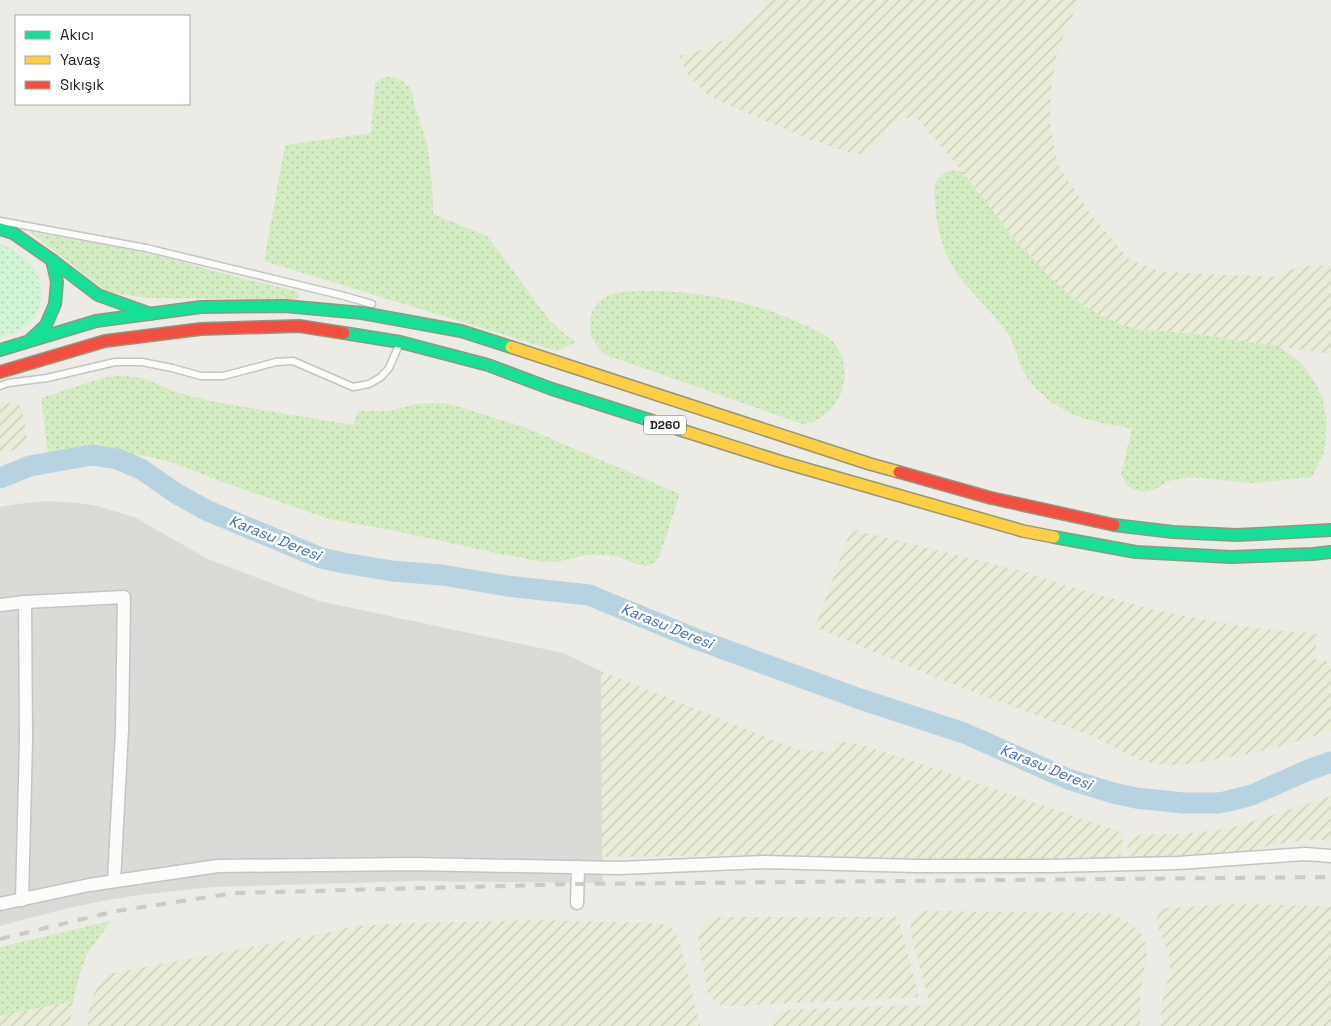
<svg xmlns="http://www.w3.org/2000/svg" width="1331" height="1026" font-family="'Space Grotesk',sans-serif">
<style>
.residential{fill:#dbdad7}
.farmland{fill:url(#farmland-furrows)}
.grass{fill:url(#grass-dots)}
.park{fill:url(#park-dots)}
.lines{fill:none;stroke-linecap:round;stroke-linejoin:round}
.river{stroke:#b7d2e1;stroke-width:21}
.lane-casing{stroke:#c4c4c1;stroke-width:9}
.street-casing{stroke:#c4c4c1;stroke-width:15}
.fast-casing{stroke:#91967c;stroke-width:14}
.slow-casing{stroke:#91967c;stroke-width:14}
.jam-casing{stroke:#91967c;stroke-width:14}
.lane{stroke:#fcfcfb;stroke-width:6}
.street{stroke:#fcfcfb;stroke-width:12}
.fast{stroke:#16e098;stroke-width:11}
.slow{stroke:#ffcf43;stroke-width:11}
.jam{stroke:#f24e42;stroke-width:11}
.rail{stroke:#cacac9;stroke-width:4;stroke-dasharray:10 10;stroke-linecap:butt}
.labels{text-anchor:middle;stroke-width:5;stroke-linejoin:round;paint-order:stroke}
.shield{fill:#fff;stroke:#616161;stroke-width:1}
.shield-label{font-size:12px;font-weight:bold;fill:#1d1d1d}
.water-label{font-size:15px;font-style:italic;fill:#456db0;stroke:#fff}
</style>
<defs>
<pattern id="farmland-furrows" width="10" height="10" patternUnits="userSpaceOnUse" patternTransform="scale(1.25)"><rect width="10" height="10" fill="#e9edd7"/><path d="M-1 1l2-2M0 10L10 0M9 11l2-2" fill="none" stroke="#c7cbb8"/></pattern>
<pattern id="grass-dots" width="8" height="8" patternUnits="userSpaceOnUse" patternTransform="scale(1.25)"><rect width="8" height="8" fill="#d3ecc2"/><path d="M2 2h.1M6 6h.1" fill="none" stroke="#b5caa6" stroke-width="1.8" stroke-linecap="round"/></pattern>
<pattern id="park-dots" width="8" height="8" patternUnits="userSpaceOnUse" patternTransform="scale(1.25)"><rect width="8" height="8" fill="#d2f4d6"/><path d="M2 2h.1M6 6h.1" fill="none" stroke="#b4d1b7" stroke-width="1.8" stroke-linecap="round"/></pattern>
</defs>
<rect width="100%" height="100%" fill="#ecebe5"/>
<!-- residential -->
<path class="residential" d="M47,501L78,503L97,506L134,517L208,559L319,601L563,653L601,671L603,883L414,881L212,887L139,895L102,901L64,909L0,926V507L17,504Z"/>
<!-- farmland -->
<g class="farmland">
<path d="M764,0H1081L1067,25L1057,53L1051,88L1050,123L1055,153L1059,167L1092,216L1130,260L1162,272L1273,277L1283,272L1304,266L1331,265V354L1194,334L1137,329L1122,325L1094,312L1081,304L1058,285L1009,233L963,172L917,118H904L897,121L886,130L881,141L872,150L861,154H854L803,137L717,100L708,95L693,81L687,73L679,56L704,49L728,38L757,16L764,7Z"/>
<path d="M12,402L18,404L22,408L28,444L0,455V406Z"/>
<path d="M851,529L1022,571L1064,585L1150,609L1245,627L1317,634L1315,659L1331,662V731L1274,748L1246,754L1181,765H1163L1141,761L1105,742L1089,735L939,679L815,627Z"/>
<path d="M601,671L798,750L833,752L835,740L865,746L922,764L1123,833L1120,862L874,861L740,855L602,857Z"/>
<path d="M1331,796V840H1304L1267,846L1249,852L1139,862L1132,859L1127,852L1128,842L1134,835L1181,834L1220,830L1241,825Z"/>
<path d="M1235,904L1331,906V1024L1328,1026H1160L1163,995L1169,977L1170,968L1168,950L1156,923L1158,914L1166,908Z"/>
<path d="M923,911L1106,913L1125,919L1140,932L1147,947L1146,959L1140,995V1026H772L774,1017L783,1010L930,1005L910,932L911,922L914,917Z"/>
<path d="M711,917H898L919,997L732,1006L721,1005L712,998L708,993L698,936L699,931L703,924Z"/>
<path d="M539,920L654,923L666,925L671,928L679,938L700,1026H88V1014L93,996L97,988L109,974L326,933L354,926L418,923Z"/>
<path d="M73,1001L70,1026H0V1016Z"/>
</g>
<!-- grass -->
<g class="grass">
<path d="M384,77C393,76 402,79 408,86C413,92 413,97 414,104C418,118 424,131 427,145C431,168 433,191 433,214L487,236L550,321L567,336L576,342L557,351L264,261L285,145L371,133L375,82Z"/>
<path d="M953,170L963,172L1009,233L1058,285L1081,304L1094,312L1122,325L1137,329L1194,334L1278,346L1296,359L1305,367L1317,386L1322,397L1327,419L1326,443L1323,455L1312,477L1252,483L1189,477L1169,481L1155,489L1144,492L1133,489L1127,485L1121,474L1132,429C1098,422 1072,420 1044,396C1039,391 1032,386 1028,379C1019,366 1016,348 1008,334C996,316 980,301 966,285C945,262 937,233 935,202C933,186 935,174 953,170Z"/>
<path d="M30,232L122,248L167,258L237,277L296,291L299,294L298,298L294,299L149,298L120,294L105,290Z"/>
<path d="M640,291C696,290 750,300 800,323C810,328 823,333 831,340C843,351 847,370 843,386C839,406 823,419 805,425L606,355C585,339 583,308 608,296C618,291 630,292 640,291Z"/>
<path d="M114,376H126L146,379L173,391L210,401L353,425L358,411H389L416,404L439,403L450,404L524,427L680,494L660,555L655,562L647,566H642L617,556L606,555H585L558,562H542L491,552L396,531L329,519L217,480L174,463L151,457L108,451L88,450L48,453L41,398L102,378Z"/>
<path d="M111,921L87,954L79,977L73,1001L0,1016V947Z"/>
</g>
<!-- park -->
<path class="park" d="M0,244C27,254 47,275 40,305C38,313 32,323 25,327C18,332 8,335 0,338Z"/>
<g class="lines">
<!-- river -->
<path class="river" d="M0,478L30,466L92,455L117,459L141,469L177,494L208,511L321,558L344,563L392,571L442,575L507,586L589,595L696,639L860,699L964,733L1068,779L1113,793L1136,798L1183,803H1218L1229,801L1252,795L1306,771L1331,762"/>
<!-- lane casing -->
<g class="lane-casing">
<g id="lane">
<path d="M0,221L146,248L344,296L372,304"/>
<path d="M0,386L8,383L47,378L115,362H142L172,368L201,376H223L276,362L293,361L353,387L369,384L381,377L389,368L399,345"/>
</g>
</g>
<!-- street casing -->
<g class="street-casing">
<g id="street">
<path d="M0,605L25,602L124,597L122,730L114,881"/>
<path d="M22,900L26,739L25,602"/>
<path d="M577,903L578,867"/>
<path d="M0,904L89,885L218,866L413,864L619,868L765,862L917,866H1051L1178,863L1305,854L1331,856"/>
</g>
</g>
<!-- fast casing -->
<g class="fast-casing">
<g id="fast">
<path d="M0,229L13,233L52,260L98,295L151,314"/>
<path d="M344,333L400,342L488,365L552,389L684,431"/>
<path d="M30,340L46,325L55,304L57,282L52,260"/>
<path d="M0,350L96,321L201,307L285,306L362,313L461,331L511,347"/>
<path d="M1114,525L1173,532L1237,535L1331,530"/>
<path d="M1054,537L1136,552L1231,557L1313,554L1331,552"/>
</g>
</g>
<!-- slow casing -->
<g class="slow-casing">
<g id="slow">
<path d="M511,347L870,464L899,472"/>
<path d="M684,431L782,462L1023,531L1054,537"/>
</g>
</g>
<!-- jam casing -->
<g class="jam-casing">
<g id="jam">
<path d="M0,372L105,341L201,329L299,326L344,333"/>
<path d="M899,472L991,498L1114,525"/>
</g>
</g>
<!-- lane -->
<use href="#lane" class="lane"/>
<!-- street -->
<use href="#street" class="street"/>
<!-- fast -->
<use href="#fast" class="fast"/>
<!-- slow -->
<use href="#slow" class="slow"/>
<!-- jam -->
<use href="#jam" class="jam"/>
<!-- rail -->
<path class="rail" d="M0,939L116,911L235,893L578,884L1331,877"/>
</g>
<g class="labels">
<!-- shield labels -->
<rect class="shield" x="644" y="415.5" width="42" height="19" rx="4"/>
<g class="shield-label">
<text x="665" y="429">D260</text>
</g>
<!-- water labels -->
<g class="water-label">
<text transform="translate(275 538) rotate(22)" y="5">Karasu Deresi</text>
<text transform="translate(667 626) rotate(22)" y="5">Karasu Deresi</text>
<text transform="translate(1046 767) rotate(22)" y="5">Karasu Deresi</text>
</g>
</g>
<!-- legend -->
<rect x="15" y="15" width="175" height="90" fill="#ffffff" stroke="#a5a5a5"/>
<rect x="25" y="31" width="25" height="8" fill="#16e098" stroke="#a5a5a5"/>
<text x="60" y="40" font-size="15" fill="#1d1d1d">Akıcı</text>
<rect x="25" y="56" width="25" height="8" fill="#ffcf43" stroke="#a5a5a5"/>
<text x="60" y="65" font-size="15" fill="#1d1d1d">Yavaş</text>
<rect x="25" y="81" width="25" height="8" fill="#f24e42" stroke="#a5a5a5"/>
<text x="60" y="90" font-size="15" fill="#1d1d1d">Sıkışık</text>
</svg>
